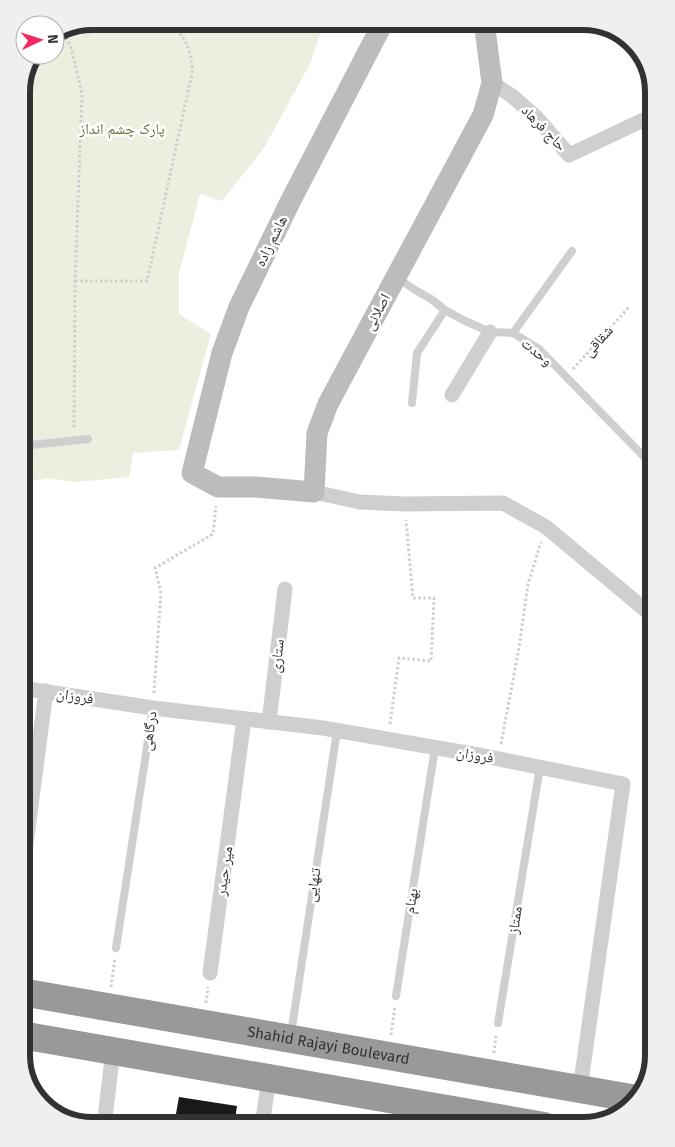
<svg xmlns="http://www.w3.org/2000/svg" width="675" height="1147" font-family="'Fira Sans','Noto Naskh Arabic',sans-serif">
<style>
.green{fill:#ebefe0}
.building{fill:#191919}
.lines{fill:none;stroke-linecap:round;stroke-linejoin:round}
.path{stroke:#cfcfcf;stroke-width:3;stroke-dasharray:2.5 2.5;stroke-linecap:butt}
.lane{stroke:#cfcfcf;stroke-width:8}
.street{stroke:#cfcfcf;stroke-width:15}
.secondary{stroke:#bcbcbc;stroke-width:21}
.highway{stroke:#999;stroke-width:28}
.labels{text-anchor:middle;stroke-width:5;stroke-linejoin:round;paint-order:stroke}
.street-label{font-size:15px;fill:#323232;stroke:#fff}
.park-label{font-size:15px;fill:#60723a;stroke:#fff}
.rim{fill:none;stroke:#323232;stroke-width:6}
</style>
<rect width="100%" height="100%" fill="#fff"/>
<!-- green -->
<path class="green" d="M92,21H316L322,28L311,62L264,148L222,201L200,194L179,273V314L211,334L179,450L133,453L129,477L76,482L47,478L31,481V531L21,532V87L36,55H55V36Z"/>
<!-- building -->
<path class="building" d="M179,1097L237,1106L234,1126L196,1120L195,1126L174,1125Z"/>
<g class="lines">
<!-- path -->
<g class="path">
<path d="M64,33L71,47L82,94L75,281L74,429"/>
<path d="M75,281H147L193,69C189,45 186,39 169,21"/>
<path d="M573,369L630,306"/>
<path d="M154,693L161,593L155,568L213,534L216,506"/>
<path d="M390,724L399,658L431,661L434,598H413L406,520"/>
<path d="M501,744L519,648L528,584L541,542"/>
<path d="M111,987L115,958"/>
<path d="M206,1003L208,987"/>
<path d="M391,1035L395,1006"/>
<path d="M494,1053L496,1035"/>
</g>
<!-- lane -->
<g class="lane">
<path d="M397,278L417,291L431,299L445,310L463,320L490,332L513,333L539,349L654,467"/>
<path d="M513,333L572,251"/>
<path d="M412,403L417,353L445,310"/>
<path d="M21,446L88,439"/>
<path d="M116,948L153,708"/>
<path d="M396,996L435,748"/>
<path d="M498,1023L540,767"/>
<path d="M291,1034L337,731"/>
</g>
<!-- street -->
<g class="street">
<path d="M492,83L512,96L536,117L569,155L654,115"/>
<path d="M452,395L490,332"/>
<path d="M314,492L360,502L404,504L503,503L546,527L643,608L654,618"/>
<path d="M21,688L153,708L323,728L484,756L623,784L580,1089"/>
<path d="M269,722L285,589"/>
<path d="M21,882L46,691"/>
<path d="M210,973L244,719"/>
<path d="M104,1126L113,1051"/>
<path d="M262,1126L269,1078"/>
<path d="M426,1126L429,1106"/>
</g>
<!-- secondary -->
<path class="secondary" d="M384,21L291,200L239,307L222,353L192,473L218,487H255L314,492L317,433L328,404L374,318L483,115L492,83L484,21"/>
<!-- highway -->
<g class="highway">
<path id="s1" d="M21,992L637,1099"/>
<path d="M21,1035L544,1126"/>
</g>
</g>
<g class="labels">
<!-- street labels -->
<g class="street-label">
<text transform="translate(544 128) rotate(46)" y="5">حاج فرهاد</text>
<text transform="translate(271 241) rotate(-64)" y="5">هاشم زاده</text>
<text transform="translate(377 312) rotate(-62)" y="5">اصلانی</text>
<text transform="translate(598 341) rotate(-48)" y="5">شقاقی</text>
<text transform="translate(537 352) rotate(39)" y="5">وحدت</text>
<text transform="translate(277 656) rotate(-83)" y="5">ستاری</text>
<text transform="translate(75 696) rotate(9)" y="5">فروزان</text>
<text transform="translate(149 731) rotate(-82)" y="5">درگاهی</text>
<text transform="translate(475 755) rotate(10)" y="5">فروزان</text>
<text transform="translate(224 871) rotate(-82)" y="5">میر حیدر</text>
<text transform="translate(313 885) rotate(-81)" y="5">تنهایی</text>
<text transform="translate(411 901) rotate(-81)" y="5">بهنام</text>
<text transform="translate(515 920) rotate(-81)" y="5">ممتاز</text>
<text dy="5" stroke="none"><textPath href="#s1" startOffset="312">Shahid Rajayi Boulevard</textPath></text>
</g>
<!-- park labels -->
<g class="park-label">
<text x="122" y="134">پارک چشم انداز</text>
</g>
</g>
<!-- crop -->
<path d="M0 0H675V1147H0ZM92 30H583A62 62 0 0 1 645 92V1055A62 62 0 0 1 583 1117H92A62 62 0 0 1 30 1055V92A62 62 0 0 1 92 30Z" fill="#efefef" fill-rule="evenodd"/>
<path class="rim" d="M92 30H583A62 62 0 0 1 645 92V1055A62 62 0 0 1 583 1117H92A62 62 0 0 1 30 1055V92A62 62 0 0 1 92 30Z"/>
<!-- north arrow -->
<g transform="translate(40 40) rotate(86)"><circle r="24" fill="#ffffff" stroke="#adadad"/>
<path d="M0-4L9 19L0 12L-9 19Z" fill="#f42960"/>
<text y="-8" font-size="14" font-weight="bold" text-anchor="middle" fill="#323232">N</text>
</g>
</svg>
